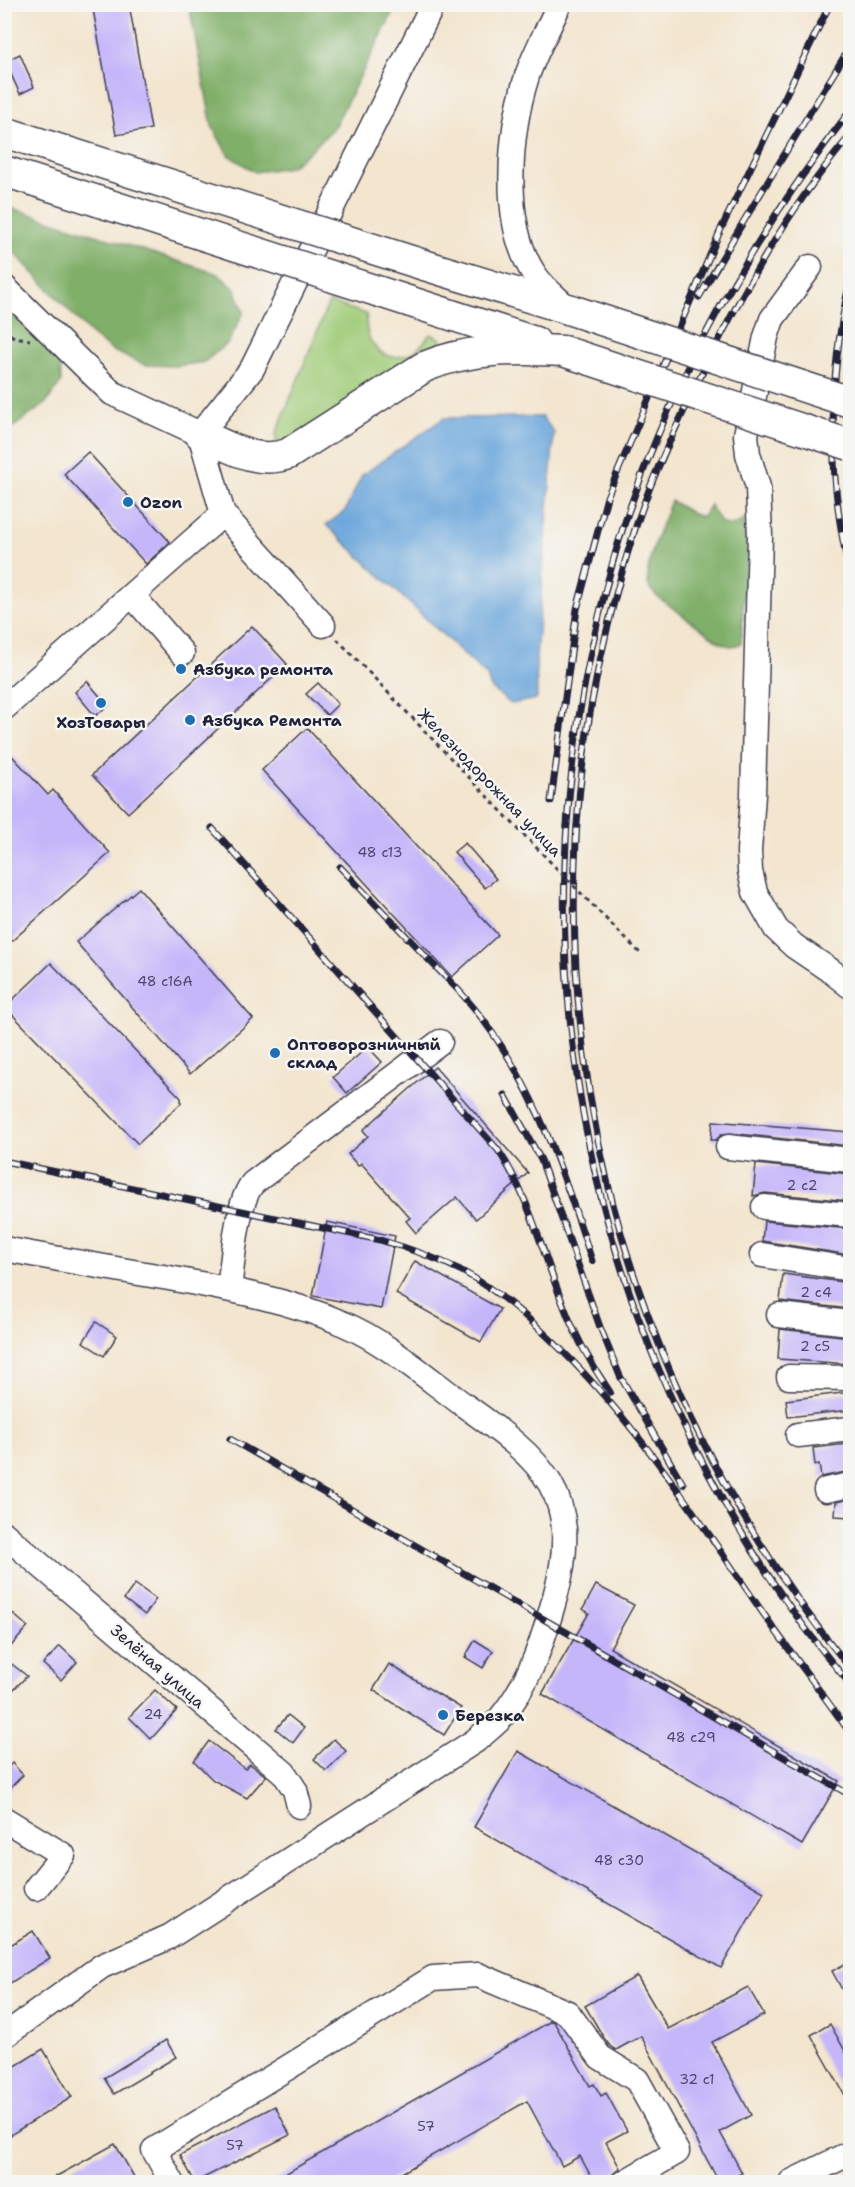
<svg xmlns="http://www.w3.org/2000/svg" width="855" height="2187" font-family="'Shantell Sans',sans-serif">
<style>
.green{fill:#9fcb77;stroke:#607659;stroke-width:1.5}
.forest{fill:#7faf68;stroke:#506852;stroke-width:1.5}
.water{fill:#6aa6db;stroke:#46648b;stroke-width:1.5}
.building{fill:#c5b6fa}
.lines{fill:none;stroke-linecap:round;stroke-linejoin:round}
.minor-casing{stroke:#413f51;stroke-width:27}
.major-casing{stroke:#413f51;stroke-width:33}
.path{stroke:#413f51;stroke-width:3;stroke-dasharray:4.5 4.5;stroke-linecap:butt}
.minor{stroke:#fff;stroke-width:24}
.major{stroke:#fff;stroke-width:30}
.rail-casing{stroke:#22223b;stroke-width:7}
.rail{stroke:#f6f6f2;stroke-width:4.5;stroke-dasharray:14;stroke-linecap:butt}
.major-bridge-casing{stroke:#413f51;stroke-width:33;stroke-linecap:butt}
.path-bridge{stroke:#413f51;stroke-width:3;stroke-dasharray:4.5 4.5;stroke-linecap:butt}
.major-bridge{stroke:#fff;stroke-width:30}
.poi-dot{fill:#1f6fb2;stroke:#f6f6f2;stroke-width:2}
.labels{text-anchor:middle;stroke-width:5;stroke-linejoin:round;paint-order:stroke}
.number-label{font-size:14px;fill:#4b476b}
.poi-label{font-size:16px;font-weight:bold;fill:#22223b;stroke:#f6f6f2;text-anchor:start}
.street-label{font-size:16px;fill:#22223b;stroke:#f6f6f2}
</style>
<rect width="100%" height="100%" fill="#f6f6f2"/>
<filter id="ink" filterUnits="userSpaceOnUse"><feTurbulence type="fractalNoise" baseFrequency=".0167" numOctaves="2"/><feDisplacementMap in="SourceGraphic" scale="12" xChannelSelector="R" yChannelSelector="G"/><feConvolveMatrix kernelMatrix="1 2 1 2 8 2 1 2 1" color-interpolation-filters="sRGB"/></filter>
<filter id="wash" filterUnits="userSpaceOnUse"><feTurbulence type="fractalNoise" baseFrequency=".008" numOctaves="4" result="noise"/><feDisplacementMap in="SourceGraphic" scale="24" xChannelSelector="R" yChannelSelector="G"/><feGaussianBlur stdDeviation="1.35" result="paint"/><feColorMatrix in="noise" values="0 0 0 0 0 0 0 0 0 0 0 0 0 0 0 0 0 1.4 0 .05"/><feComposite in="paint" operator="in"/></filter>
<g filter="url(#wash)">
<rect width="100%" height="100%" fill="#f3e5ce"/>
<!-- green -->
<path class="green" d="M329,302L367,314C362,339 381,366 409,354C418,351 424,342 430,334L440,338L442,347L288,448L276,442V434Z"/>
<!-- forest -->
<g class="forest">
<path d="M189,5V4L397,5L333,129L310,151L290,167L255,172L228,155L212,126Z"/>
<path d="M5,206L218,274L235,289L244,312L228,343L204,362L177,366L145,365L111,350L91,334L5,243Z"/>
<path d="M4,306L60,359L61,383L45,404L5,433Z"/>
<path d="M671,501L693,514L702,517L710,505L721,523C731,527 737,525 744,519L748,564L745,575L741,643C732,648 727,646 718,641L659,598C654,594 649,589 648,583C645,560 663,522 671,501Z"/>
</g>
<!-- water -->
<path class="water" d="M542,417L554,432L536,657L537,699L511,704L491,688L487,676L326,525L345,511L362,475L444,418Z"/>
<g id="blocks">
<!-- building -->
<g class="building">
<path d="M92,4H129L151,129L116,135Z"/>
<path d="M20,54L34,87L20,94L5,61Z"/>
<path d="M88,452L170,542L146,564L64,474Z"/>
<path d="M252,626L287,664L128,813L92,775Z"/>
<path d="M87,681L108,706L95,716L75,692Z"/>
<path d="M318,683L338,704L327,715L306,694Z"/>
<path d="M307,728L498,935L452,977L262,770Z"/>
<path d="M4,747L48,795L53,790L110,853L4,948Z"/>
<path d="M465,843L496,879L485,888L454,852Z"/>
<path d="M139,888L253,1019L190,1074L76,942Z"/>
<path d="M51,963L181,1098V1103L138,1144L5,1007Z"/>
<path d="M368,1047L382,1062L347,1093L333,1077Z"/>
<path d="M435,1067L528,1173L476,1219L457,1197L416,1233L406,1221L410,1218L361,1163L358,1166L348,1154L368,1136L363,1130Z"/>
<path d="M713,1121L850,1132V1146L730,1133L722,1134L716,1140H711Z"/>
<path d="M756,1164L850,1174V1201L765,1193L753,1196Z"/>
<path d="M764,1221L850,1229V1255L762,1241Z"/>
<path d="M327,1222L395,1236L381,1309L313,1296Z"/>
<path d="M415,1261L500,1309L481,1342L396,1294Z"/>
<path d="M783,1274L850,1283V1309L780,1301Z"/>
<path d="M96,1322L117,1336L104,1356L83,1342Z"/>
<path d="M780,1329L850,1337V1364L778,1359Z"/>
<path d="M850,1392V1410L788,1417L786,1400Z"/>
<path d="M848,1444L850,1471L821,1477L819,1464L815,1465L813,1448Z"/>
<path d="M850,1499V1517L835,1516L836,1502Z"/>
<path d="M135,1584L156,1599L145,1615L124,1599Z"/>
<path d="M596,1585L634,1605L610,1648L839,1781L802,1845L542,1694L589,1613L583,1609Z"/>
<path d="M12,1613L28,1627L4,1654V1622Z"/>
<path d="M475,1640L493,1651L483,1668L465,1657Z"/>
<path d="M60,1646L77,1662L61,1680L43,1664Z"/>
<path d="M4,1658L27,1676L4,1699Z"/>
<path d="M389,1664L461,1708L444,1735L373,1690Z"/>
<path d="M155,1690L177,1710L151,1739L129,1717Z"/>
<path d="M288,1715L304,1728L293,1743L276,1729Z"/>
<path d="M334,1739L346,1751L326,1771L314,1759Z"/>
<path d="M209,1741L245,1769L250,1764L266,1776L247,1798L213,1780L194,1761Z"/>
<path d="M518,1751L764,1892L721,1968L474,1827Z"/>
<path d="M12,1763L23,1775L4,1794V1771Z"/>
<path d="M33,1931L50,1958L4,1987V1949Z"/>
<path d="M850,1961V2004L832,1971Z"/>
<path d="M637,1976L668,2029L748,1987L764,2015L712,2042L751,2115L720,2132L742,2173L724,2182H719L641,2036L616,2050L610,2046L604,2038L585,2006Z"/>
<path d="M551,2021L554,2022L590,2086L594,2084L601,2096L606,2093L627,2131L606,2142L620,2168L613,2174L611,2182H594L580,2156L562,2166L527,2101L386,2182H271Z"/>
<path d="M830,2024L850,2060V2104L811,2035Z"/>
<path d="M166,2040L176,2057L114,2094L104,2078Z"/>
<path d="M43,2049L72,2097L4,2139V2073Z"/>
<path d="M275,2106L290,2135L195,2182L180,2155Z"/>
<path d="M115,2144L137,2182H46Z"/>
</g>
</g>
</g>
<g filter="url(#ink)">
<use href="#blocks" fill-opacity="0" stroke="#413f51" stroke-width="1.5"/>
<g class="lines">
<!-- minor casing -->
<g class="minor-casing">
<g id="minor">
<path d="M559,4C549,28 535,52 527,76C509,133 500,228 537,278C545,289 557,298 566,307"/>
<path d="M810,267L772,319L766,337L746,435L748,454L758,487L760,536L753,795L749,851L750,871L755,892L776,929L794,946L831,971L850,986"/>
<path d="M4,287L112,393L200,434"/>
<path d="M200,434L252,369L433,4"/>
<path d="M200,434L223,514L323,625"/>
<path d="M132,595L182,653"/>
<path d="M4,708L223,514"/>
<path d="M728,1147L850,1160"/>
<path d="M764,1207L850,1215"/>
<path d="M4,1249C59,1259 114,1269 169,1278C228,1289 290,1300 344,1324C386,1342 427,1378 464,1405C543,1461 584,1494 555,1597C543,1641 529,1685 499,1720C492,1727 483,1734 475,1741L169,1937L102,1966L4,2036"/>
<path d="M762,1255L850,1269"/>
<path d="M229,1289C233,1262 236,1203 253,1183L440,1042"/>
<path d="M779,1315L850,1323"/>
<path d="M789,1377L850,1378"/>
<path d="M798,1435L850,1429"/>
<path d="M826,1490L850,1485"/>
<path d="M4,1534L284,1773L295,1790L299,1806"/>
<path d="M4,1819L63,1855L36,1888"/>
<path d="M172,2182L154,2150L433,1978L478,1975L568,2013L600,2057L637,2080L677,2152L625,2182"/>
<path d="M791,2182L850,2153"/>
</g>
</g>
<!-- major casing -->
<g class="major-casing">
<g id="major">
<path d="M424,265L568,309"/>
<path d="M411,302L535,342"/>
<path d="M200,434C229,447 257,465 288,454L424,367C469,348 515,349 563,351"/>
</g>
</g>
<!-- path -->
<g class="path">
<path d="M4,328L12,336L30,340"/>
<path d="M337,639L523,834"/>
<path d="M611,924L641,954"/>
</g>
<!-- minor -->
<use href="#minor" class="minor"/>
<!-- major -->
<use href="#major" class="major"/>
<!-- rail casing -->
<g class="rail-casing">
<g id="rail">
<path d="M850,111C759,228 683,359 633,499C615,547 603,597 592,647C531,929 572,1216 707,1471C747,1547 794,1619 850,1684"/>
<path d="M850,136C787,210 739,297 697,384C679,421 660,459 646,498C629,543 617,588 606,634C519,998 614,1380 850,1668"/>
<path d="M850,281C828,376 827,479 850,573"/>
<path d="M699,297L745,219L850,47"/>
<path d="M551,801L577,609L607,497L721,229L830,4"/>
<path d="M212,828L498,1150C529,1196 541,1248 561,1299C573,1332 590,1363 610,1392"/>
<path d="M340,867C370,898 399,929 429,960C450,981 472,1003 489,1028C539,1097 566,1181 592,1261"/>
<path d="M505,1095L541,1160L600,1327L620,1376L683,1484"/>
<path d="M4,1161L380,1240C408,1248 434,1257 460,1270C492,1287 521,1311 547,1336C629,1413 691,1508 754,1600C785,1646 819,1688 850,1733"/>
<path d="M230,1439L850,1795"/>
</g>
</g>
<!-- rail -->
<use href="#rail" class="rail"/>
<!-- major-bridge casing -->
<g class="major-bridge-casing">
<g id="major-bridge">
<path d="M4,132L424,265"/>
<path d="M4,171L411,302"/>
<path d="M568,309L850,402"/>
<path d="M563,351L850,445"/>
</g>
</g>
<!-- path-bridge -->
<path class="path-bridge" d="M523,834L611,924"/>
<!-- major-bridge -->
<use href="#major-bridge" class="major-bridge"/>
</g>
</g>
<!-- markers -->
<g class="poi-dot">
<circle cx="128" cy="502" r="6"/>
<circle cx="181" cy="669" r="6"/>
<circle cx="101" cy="703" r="6"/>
<circle cx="190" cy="720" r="6"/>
<circle cx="275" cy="1053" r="6"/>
<circle cx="443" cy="1715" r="6"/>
</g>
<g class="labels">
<!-- number labels -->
<g class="number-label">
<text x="380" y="857">48 с13</text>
<text x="165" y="986">48 с16А</text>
<text x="802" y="1190">2 с2</text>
<text x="816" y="1297">2 с4</text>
<text x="815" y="1351">2 с5</text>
<text x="153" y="1719">24</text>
<text x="691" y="1742">48 с29</text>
<text x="619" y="1865">48 с30</text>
<text x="697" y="2084">32 с1</text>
<text x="426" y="2131">57</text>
<text x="235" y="2150">57</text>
</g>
<!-- poi labels -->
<g class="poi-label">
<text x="140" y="508">Ozon</text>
<text x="193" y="675">Азбука ремонта</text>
<text x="202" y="726">Азбука Ремонта</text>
<text x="101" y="728" text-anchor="middle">ХозТовары</text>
<text x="287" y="1050">Оптоворозничный<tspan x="287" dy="18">склад</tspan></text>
<text x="455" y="1721">Березка</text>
</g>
<!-- street labels -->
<g class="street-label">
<text transform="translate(490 782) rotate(46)" y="6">Железнодорожная улица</text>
<text transform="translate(158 1666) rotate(41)" y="6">Зелёная улица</text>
</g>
</g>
<!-- margin -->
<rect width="855" height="2187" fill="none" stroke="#f6f6f2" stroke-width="24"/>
</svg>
